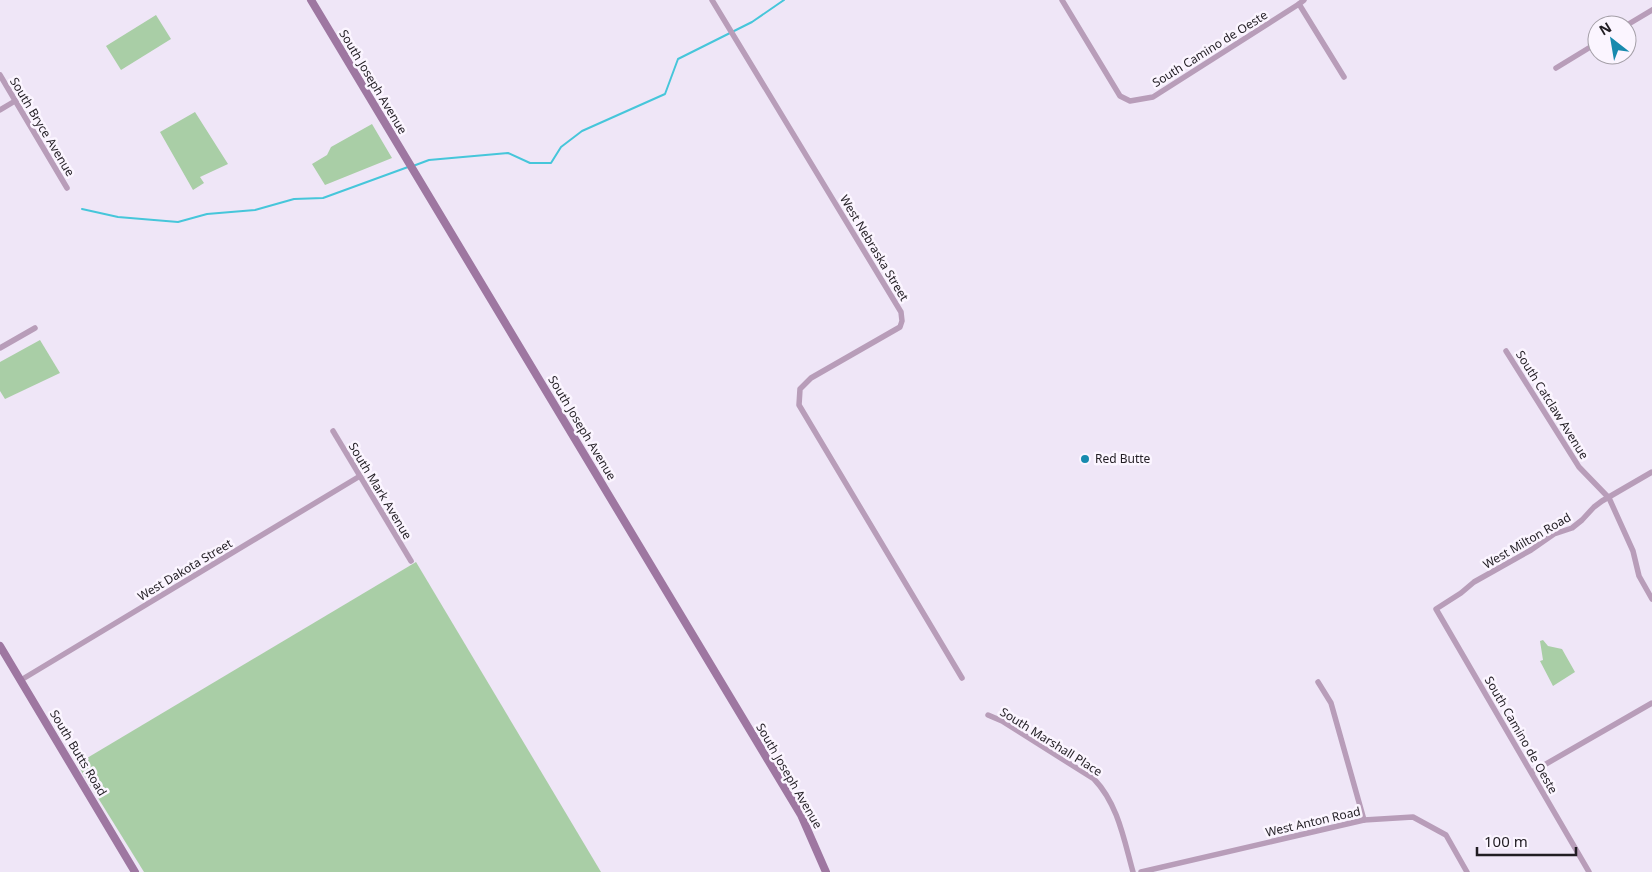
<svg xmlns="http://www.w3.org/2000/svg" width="1652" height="872" font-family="'Noto Sans',sans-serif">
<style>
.green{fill:#a9cea6}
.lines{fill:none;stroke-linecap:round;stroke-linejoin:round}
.stream{stroke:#46c6da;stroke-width:2}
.street{stroke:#b89db9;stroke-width:5.5}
.secondary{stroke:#9e77a1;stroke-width:8}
.poi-dot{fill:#178aae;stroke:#fbf5ff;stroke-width:2}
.labels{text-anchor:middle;stroke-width:5;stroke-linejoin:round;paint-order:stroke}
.street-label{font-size:12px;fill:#211d23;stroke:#fbf5ff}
.poi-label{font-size:12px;fill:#211d23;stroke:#fbf5ff;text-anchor:start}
</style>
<rect width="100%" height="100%" fill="#efe6f7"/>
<!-- green -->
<g class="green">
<path d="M156,15L171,39L121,70L106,46Z"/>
<path d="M195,112L228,164L200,177L204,183L193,190L160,132Z"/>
<path d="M372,124L392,158L325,185L312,164L327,155L331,147Z"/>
<path d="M40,340L60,373L5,399L0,391V362Z"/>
<path d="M416,562L601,872H144L77,764Z"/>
<path d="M1543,640L1548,646L1562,649L1575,672L1553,686L1540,661L1543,660L1540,641Z"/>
</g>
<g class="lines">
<!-- stream -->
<g class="stream">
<path d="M413,166L429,160L508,153L530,163H551L561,147L582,131L665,94L678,59L752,22L784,0"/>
<path d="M82,209L118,217L178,222L207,214L255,210L294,199L323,198L408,167"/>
</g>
<!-- street -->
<g class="street">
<path d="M712,0L901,312L902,321L900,327L811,378L800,389L799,405L962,678"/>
<path d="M1062,0L1120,96L1130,101L1153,97L1299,4"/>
<path d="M1304,0L1299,4L1344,77"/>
<path d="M1627,25L1652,10"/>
<path d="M1556,68L1597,43"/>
<path d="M0,75L67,188"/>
<path d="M0,110L15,101"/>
<path d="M0,348L35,328"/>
<path d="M1506,351L1579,467L1609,498L1633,551L1639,576L1652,599"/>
<path d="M333,431L411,561"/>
<path d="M21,680L360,476"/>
<path d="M1318,682L1331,703L1364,820"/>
<path d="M988,715L1002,721L1094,779C1118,804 1124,840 1133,872"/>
<path d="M1532,772L1652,703"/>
<path d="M1141,872L1364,820L1413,817L1446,835L1467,872"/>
<path d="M1589,872L1436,609L1461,593L1474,582L1531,550L1554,534L1572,528L1582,520L1594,507L1602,501L1652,472"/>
</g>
<!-- secondary -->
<g class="secondary">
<path d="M311,0L801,815L826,872"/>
<path d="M0,646L135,872"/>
</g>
</g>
<!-- markers -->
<circle class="poi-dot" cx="1085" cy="459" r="5"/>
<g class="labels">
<!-- street labels -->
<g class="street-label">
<text transform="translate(1210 49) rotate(-32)" y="4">South Camino de Oeste</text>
<text transform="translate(373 82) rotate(59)" y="4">South Joseph Avenue</text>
<text transform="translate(42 127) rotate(59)" y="4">South Bryce Avenue</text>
<text transform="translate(874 248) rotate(59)" y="4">West Nebraska Street</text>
<text transform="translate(1552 405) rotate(58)" y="4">South Catclaw Avenue</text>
<text transform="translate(582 428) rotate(59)" y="4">South Joseph Avenue</text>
<text transform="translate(380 491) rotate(59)" y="4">South Mark Avenue</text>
<text transform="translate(1527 541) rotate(-30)" y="4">West Milton Road</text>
<text transform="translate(185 570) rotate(-31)" y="4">West Dakota Street</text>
<text transform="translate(1521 735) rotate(60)" y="4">South Camino de Oeste</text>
<text transform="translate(1051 742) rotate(32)" y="4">South Marshall Place</text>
<text transform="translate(78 753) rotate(59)" y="4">South Butts Road</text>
<text transform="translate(789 776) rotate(60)" y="4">South Joseph Avenue</text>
<text transform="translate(1313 822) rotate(-13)" y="4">West Anton Road</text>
</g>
<!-- poi labels -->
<g class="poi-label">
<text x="1095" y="463">Red Butte</text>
</g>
</g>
<!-- north arrow -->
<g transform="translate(1612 40) rotate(329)"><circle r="24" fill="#fbf5ff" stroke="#a49fa7"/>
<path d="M0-4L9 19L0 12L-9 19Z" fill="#178aae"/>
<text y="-8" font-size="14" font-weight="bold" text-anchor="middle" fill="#211d23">N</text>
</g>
<!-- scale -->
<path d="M1477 847v8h99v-8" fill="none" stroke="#211d23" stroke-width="2.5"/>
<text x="1484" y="847" font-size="15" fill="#211d23" stroke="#fbf5ff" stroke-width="4" paint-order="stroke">100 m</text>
</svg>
